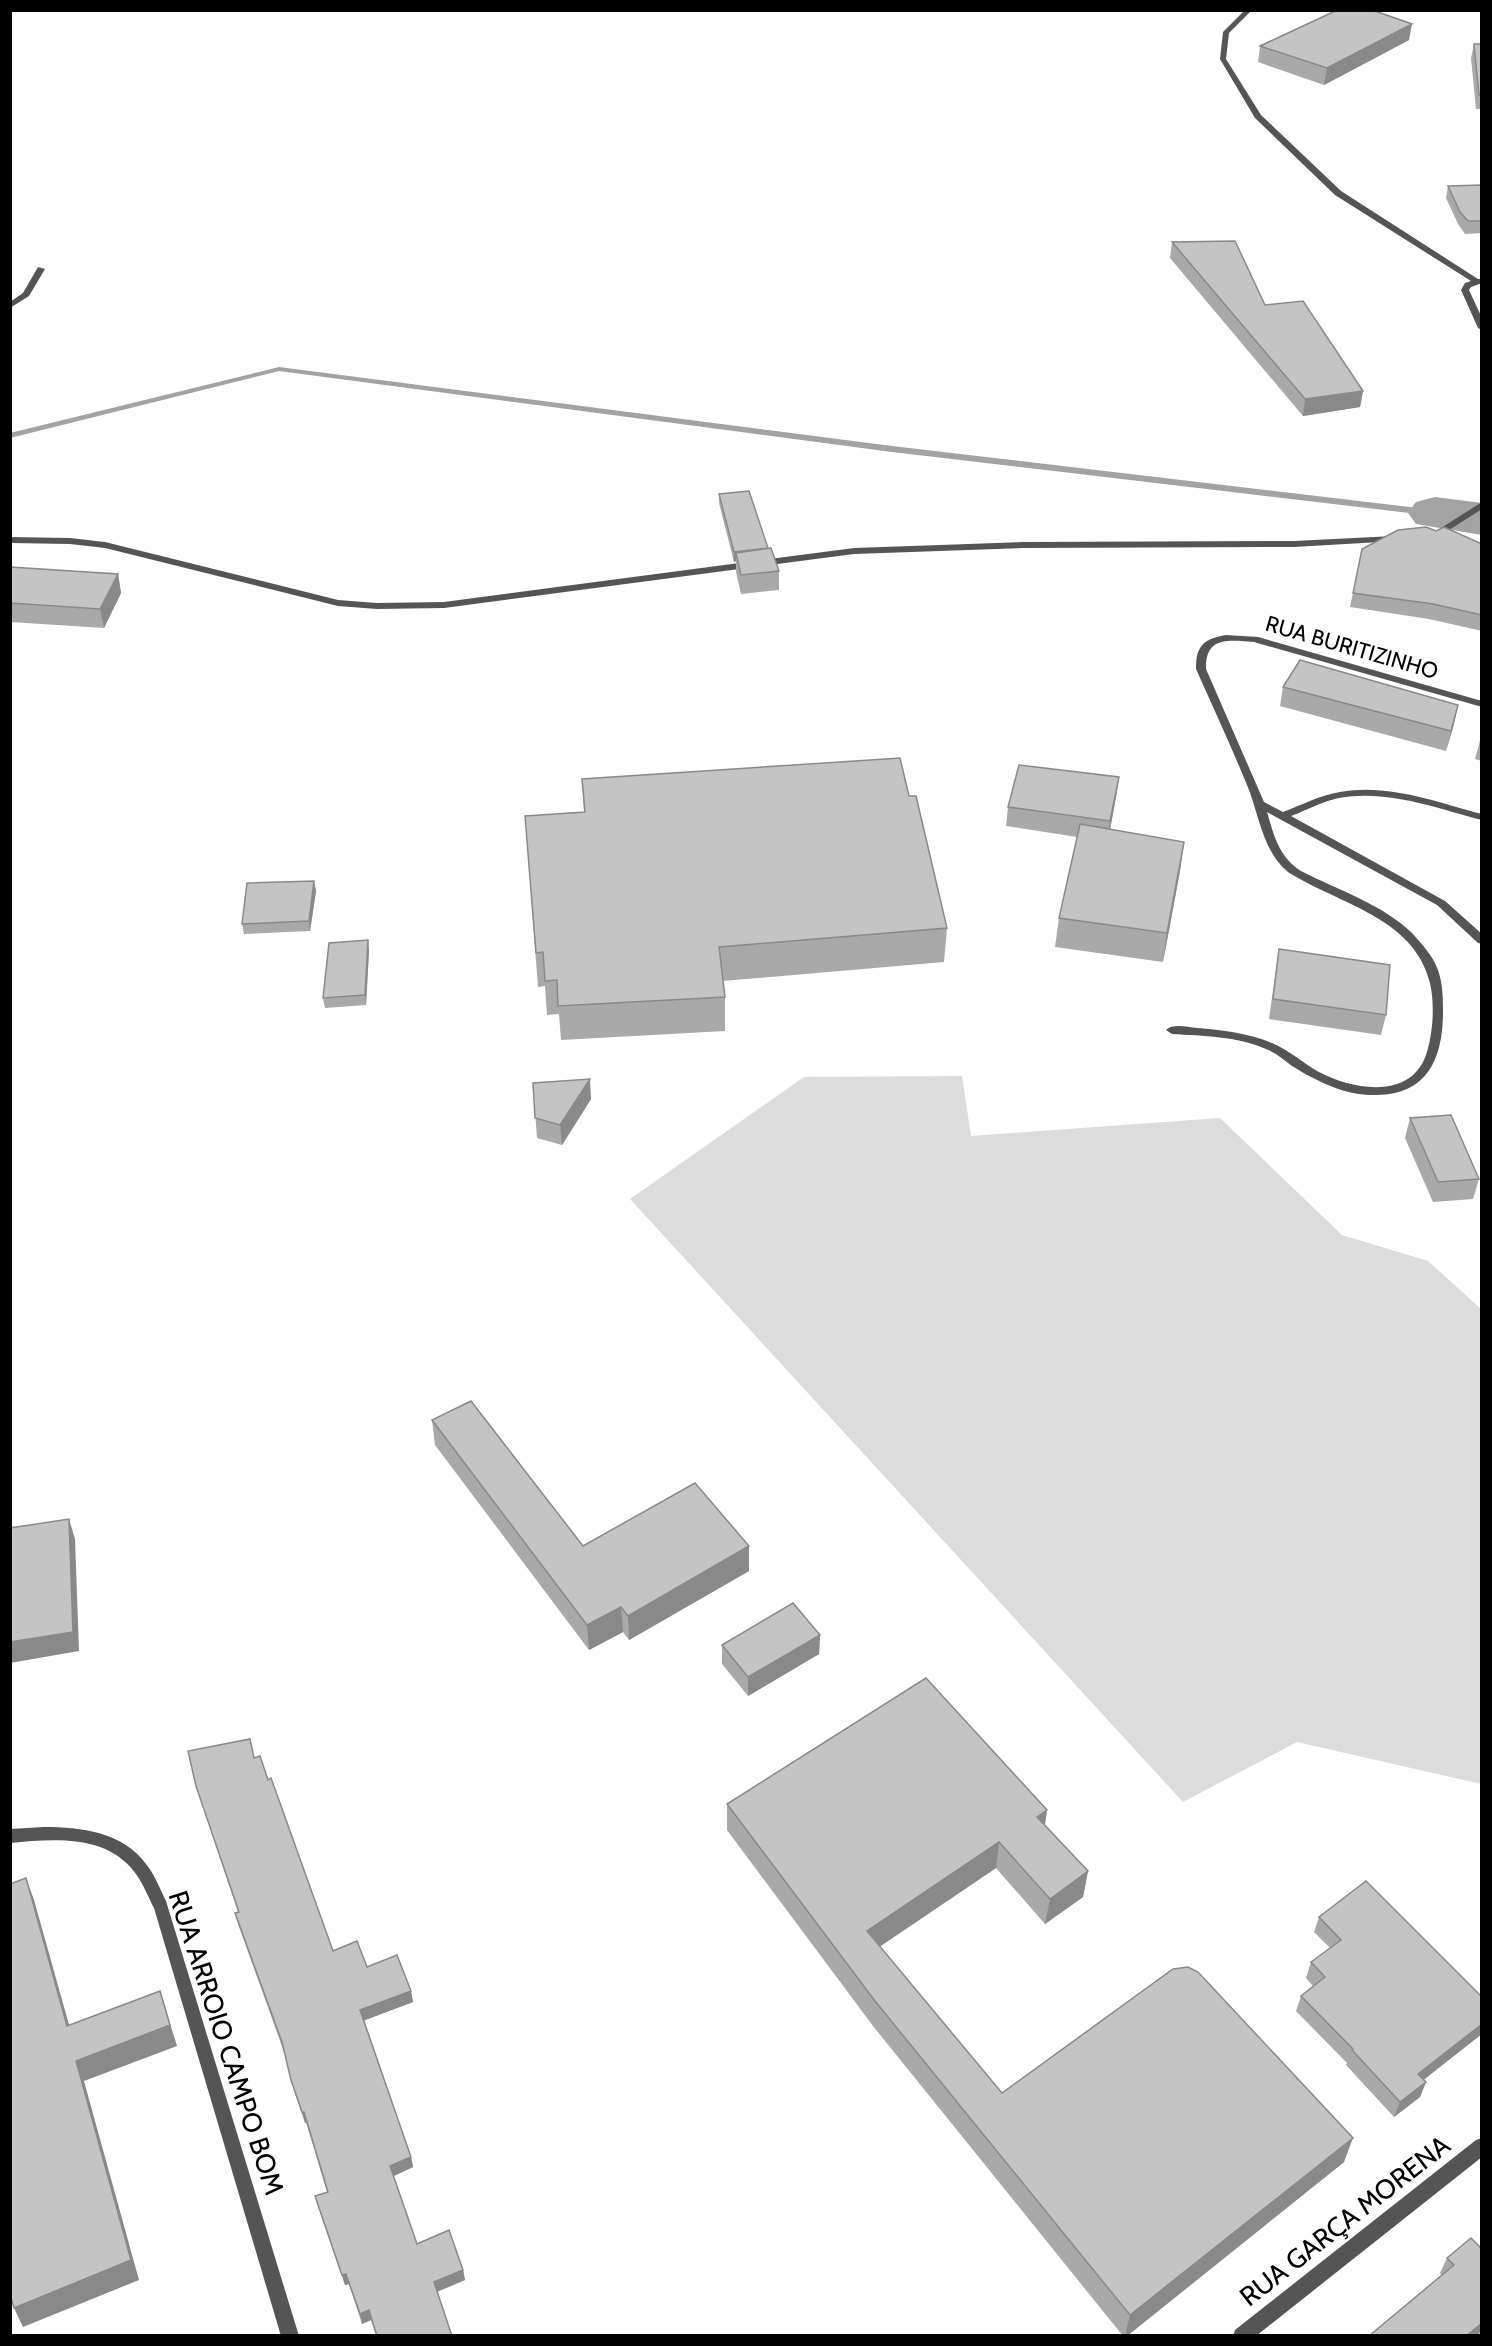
<svg xmlns="http://www.w3.org/2000/svg" width="1492" height="2346" font-family="Cabin,sans-serif">
<style>
.green{fill:#dcdcdc}
.lines{fill:none;stroke-linecap:round;stroke-linejoin:round}
.stream{fill:#a3a3a3;fill-rule:evenodd}
.river{fill:#a3a3a3;fill-rule:evenodd}
.street{fill:#555;fill-rule:evenodd}
.wall{fill:#a9a9a9}
.shaded-wall{fill:#898989}
.building{fill:#c4c4c4;stroke:#898989;stroke-width:1.5}
.labels{text-anchor:middle;stroke-width:4.5;stroke-linejoin:round;paint-order:stroke}
.street-label{font-size:22px;fill:#000;stroke:#fff}
.near-street-label{font-size:27px;fill:#000;stroke:#fff}
</style>
<rect width="100%" height="100%" fill="#fff"/>
<!-- green -->
<path class="green" d="M962,1076L971,1136L1220,1118L1342,1235L1428,1261L1481,1309V1784L1297,1742L1183,1802L630,1199L804,1077Z"/>
<g class="lines">
<!-- stream -->
<path class="stream" d="M279,367L892,446L1435,510L1439,513L1435,516L892,452L279,371L10,438V433Z"/>
<!-- river -->
<path class="river" d="M1435,497L1482,503V535L1416,524L1408,513L1416,502Z"/>
<!-- street -->
<g class="street">
<path d="M1245,10H1252L1229,33L1226,59L1261,115L1341,191L1478,279H1482V283L1471,287L1469,290L1482,318V330L1478,328L1461,290L1465,283L1471,281L1335,195L1255,118L1220,59L1223,32Z"/>
<path d="M38,267L45,269L29,296L10,308V302L23,293Z"/>
<path d="M1482,502V509L1438,537L1435,538L1430,535Z"/>
<path d="M1394,536L1397,537V541L1294,547L1024,548L854,554L444,608L377,609L338,606L105,548L70,544L10,543V537L70,538L105,542L338,600L377,603L444,602L854,548L1024,542L1294,541Z"/>
<path d="M1226,635L1258,637L1482,701V707L1254,642C1229,640 1205,636 1206,669L1264,802L1283,812C1302,805 1320,795 1340,792C1388,783 1436,802 1482,814V820C1436,808 1387,789 1339,798C1323,801 1307,810 1291,816L1445,901L1482,934V944L1478,943L1437,905L1267,812C1274,836 1279,857 1301,871C1338,890 1382,904 1412,933C1422,944 1433,956 1438,970C1443,985 1443,999 1443,1015C1442,1060 1427,1094 1377,1095C1346,1096 1318,1082 1292,1066C1284,1060 1276,1053 1266,1049C1237,1036 1203,1036 1172,1034L1166,1030C1173,1023 1187,1027 1197,1028C1222,1030 1248,1033 1272,1043C1289,1050 1303,1063 1319,1072C1351,1089 1410,1101 1426,1055C1433,1034 1435,1005 1430,983C1414,917 1338,904 1288,872C1262,851 1259,813 1247,785C1231,746 1213,707 1196,669C1196,646 1203,639 1226,635Z"/>
<path d="M44,1827C81,1827 123,1832 146,1864C155,1875 160,1889 166,1901L299,2336H281L154,1908C148,1897 144,1885 136,1874C107,1834 55,1839 10,1843V1829Z"/>
<path d="M1482,2138V2157L1256,2336H1233L1235,2330L1476,2140Z"/>
</g>
</g>
<!-- wall -->
<g class="wall">
<path d="M1409,40L1324,85L1258,62L1260,46Z"/>
<path d="M1474,44H1482V109H1476L1471,58Z"/>
<path d="M1482,185V233L1465,234L1458,224L1446,198L1448,186Z"/>
<path d="M1172,242L1265,305L1363,391L1360,407L1303,416L1170,258Z"/>
<path d="M719,494L768,548L779,571V590L741,594L736,572V561L734,562L719,503Z"/>
<path d="M1436,531L1482,544V631L1429,619L1350,607L1353,593Z"/>
<path d="M10,567L118,574L121,593L104,628L10,622Z"/>
<path d="M1283,687L1454,724L1446,751L1280,706Z"/>
<path d="M1482,733V761L1475,759Z"/>
<path d="M1119,777L1116,797L1110,829L1184,842L1180,871L1163,962L1055,947L1059,918L1077,837L1006,826L1008,807Z"/>
<path d="M582,779L909,796L947,928L944,962L723,981L725,997V1031L561,1040L559,1014L547,1015L545,986L538,987L525,816L584,812Z"/>
<path d="M314,881L316,891L310,931L244,934L242,924Z"/>
<path d="M1279,949L1386,1015L1381,1035L1269,1019L1276,969Z"/>
<path d="M369,950L366,1005L325,1008L323,998Z"/>
<path d="M533,1083L591,1099L562,1145L537,1138Z"/>
<path d="M1410,1118L1479,1179L1473,1199L1433,1202L1405,1138Z"/>
<path d="M432,1420L583,1546H749V1571L629,1640L623,1632L589,1650L435,1445Z"/>
<path d="M820,1635L819,1654L748,1696L722,1664V1645Z"/>
<path d="M254,1758L333,1951L367,1967L411,1991L413,2002L364,2020L411,2157L413,2167L393,2176L417,2244L463,2270L465,2280L437,2292L452,2336H376L371,2320L362,2324L349,2284L345,2285L318,2207L315,2196L327,2192L306,2122L305,2123L294,2090L284,2052L238,1924L235,1913L238,1912L196,1786Z"/>
<path d="M727,1804L1047,1810L1045,1825L1088,1871L1083,1897L1045,1924L996,1868L880,1946L1002,2093L1344,2162L1127,2336H1123L873,2026L727,1830Z"/>
<path d="M1366,1881L1423,2080L1426,2082L1420,2097L1394,2117L1346,2065L1347,2063L1296,2011L1301,1996L1313,1986L1306,1978L1311,1962L1330,1948L1314,1932L1319,1917Z"/>
<path d="M1482,2249V2331L1476,2336L1440,2273L1447,2258Z"/>
</g>
<!-- shaded-wall -->
<g class="shaded-wall">
<path d="M1412,24L1409,40L1324,85L1327,68Z"/>
<path d="M1363,391L1360,407L1303,416L1305,399Z"/>
<path d="M768,548V557L736,553V561L734,562V552Z"/>
<path d="M118,574L121,593L104,628L100,609Z"/>
<path d="M1458,705L1454,724L1446,751L1451,731Z"/>
<path d="M1119,777L1116,797L1108,841L1110,821Z"/>
<path d="M1184,842L1180,871L1163,962L1167,933Z"/>
<path d="M314,881L316,891L310,931L309,921Z"/>
<path d="M368,940L369,950L366,1005L365,995Z"/>
<path d="M590,1079L591,1099L562,1145L560,1125Z"/>
<path d="M69,1519L75,1539L79,1651L10,1663V1642Z"/>
<path d="M749,1546V1571L629,1640L628,1616Z"/>
<path d="M621,1607L623,1632L589,1650L587,1625Z"/>
<path d="M820,1635L819,1654L748,1696V1677Z"/>
<path d="M1047,1810L1043,1836L1037,1817Z"/>
<path d="M999,1842L996,1868L866,1956L867,1931Z"/>
<path d="M1088,1871L1083,1897L1045,1924L1050,1899Z"/>
<path d="M26,1878L34,1900L75,2046L67,2026Z"/>
<path d="M160,1991L177,2046L84,2081L139,2280L23,2327L14,2308L76,2061Z"/>
<path d="M411,1991L413,2002L363,2021L360,2010Z"/>
<path d="M1482,2024V2034L1412,2089L1418,2074Z"/>
<path d="M1426,2082L1420,2097L1394,2117L1400,2102Z"/>
<path d="M302,2112H304L306,2122L305,2123Z"/>
<path d="M1353,2138L1344,2162L1127,2336H1125L1130,2315Z"/>
<path d="M411,2157L413,2167L392,2177L390,2166Z"/>
<path d="M463,2270L465,2280L436,2292L434,2282Z"/>
<path d="M346,2274L349,2284L345,2285L342,2275Z"/>
<path d="M369,2310L371,2320L362,2324L360,2314Z"/>
<path d="M1482,2323V2331L1476,2336H1466Z"/>
</g>
<!-- building -->
<g class="building">
<path d="M1341,10H1372L1412,24L1327,68L1260,46L1333,12Z"/>
<path d="M1474,44H1482V95H1479Z"/>
<path d="M1482,185V221H1468L1460,212L1448,186Z"/>
<path d="M1235,241L1265,305L1303,301L1363,391L1305,399L1172,242Z"/>
<path d="M749,491L768,548L734,552L719,494Z"/>
<path d="M1426,527L1436,531L1444,527L1482,544V615L1433,604L1353,593L1362,549L1398,530Z"/>
<path d="M771,548L779,571L741,575L736,553Z"/>
<path d="M10,567L118,574L100,609L10,603Z"/>
<path d="M1300,660L1458,705L1451,731L1283,687Z"/>
<path d="M900,758L909,796H916L947,928L719,947L725,997L558,1006L557,980L545,981L543,952L536,953L525,816L585,812L582,779Z"/>
<path d="M1019,765L1119,777L1110,821L1008,807Z"/>
<path d="M1080,824L1184,842L1167,933L1059,918Z"/>
<path d="M314,881L309,921L242,924L247,883Z"/>
<path d="M368,940L365,995L323,998L329,943Z"/>
<path d="M1279,949L1390,965L1386,1015L1273,999Z"/>
<path d="M590,1079L560,1125L535,1118L533,1083Z"/>
<path d="M1451,1115L1479,1179L1438,1182L1410,1118Z"/>
<path d="M471,1401L583,1546L695,1483L749,1546L628,1616L621,1607L587,1625L432,1420Z"/>
<path d="M69,1519L73,1632L10,1642V1528Z"/>
<path d="M793,1603L820,1635L748,1677L722,1645Z"/>
<path d="M926,1678L1047,1810L1037,1817L1088,1871L1050,1899L999,1842L867,1931L1002,2093L1173,1969L1188,1967L1198,1972L1353,2138L1130,2315L875,2001L727,1804Z"/>
<path d="M250,1739L254,1758L260,1756L268,1780L271,1778L333,1951L357,1941L367,1967L397,1955L411,1991L360,2010L411,2157L390,2166L417,2244L449,2230L463,2270L434,2282L452,2336H377L369,2310L360,2314L346,2274L342,2275L315,2196L328,2192L304,2112H302L291,2080L282,2042L235,1913L239,1912L196,1786L188,1751Z"/>
<path d="M26,1878L67,2026L160,1991L170,2025L76,2061L131,2260L14,2308L10,2294V1884Z"/>
<path d="M1366,1881L1482,1997V2024L1418,2074L1426,2082L1400,2102L1352,2050L1353,2049L1301,1996L1325,1977L1311,1962L1341,1940L1319,1917Z"/>
<path d="M1471,2238L1482,2249V2323L1466,2336H1369L1454,2265L1447,2258Z"/>
</g>
<g class="labels">
<!-- street labels -->
<g class="street-label">
<text transform="translate(1352 647) rotate(16)" y="8">RUA BURITIZINHO</text>
</g>
<!-- near-street labels -->
<g class="near-street-label">
<text transform="translate(226 2043) rotate(72)" y="9">RUA ARROIO CAMPO BOM</text>
<text transform="translate(1345 2221) rotate(-38)" y="9">RUA GARÇA MORENA</text>
</g>
</g>
<!-- border -->
<rect width="1492" height="2346" fill="none" stroke="#000000" stroke-width="24"/>
</svg>
